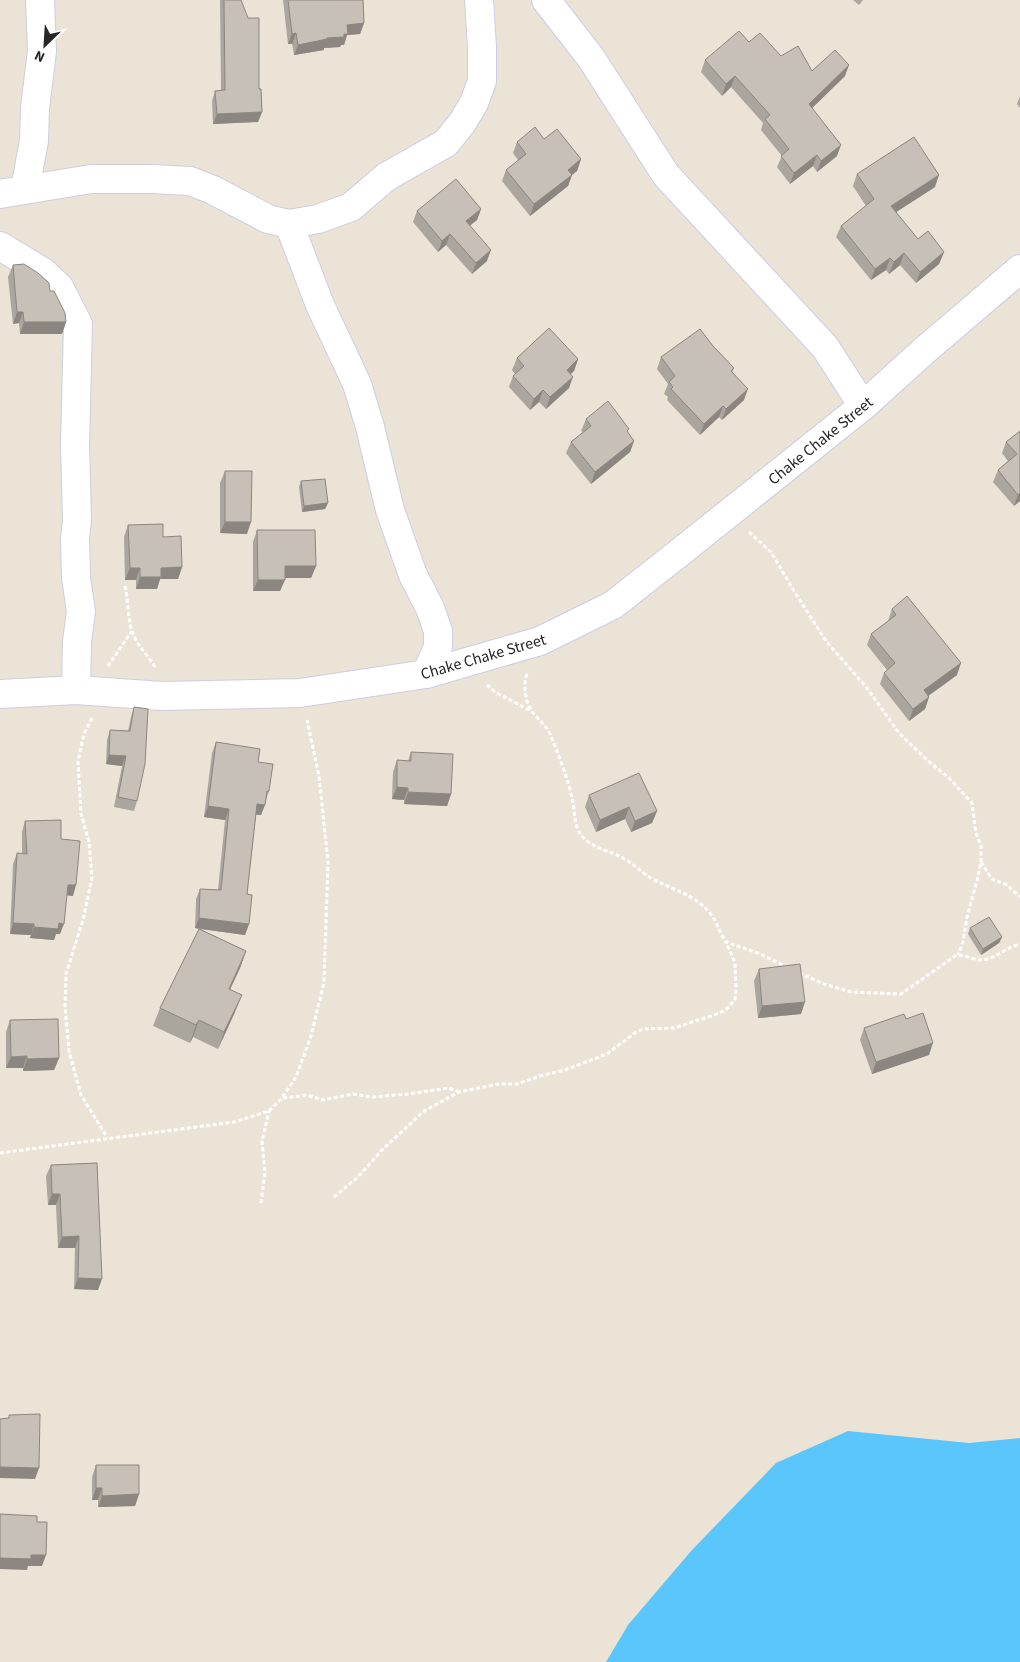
<svg xmlns="http://www.w3.org/2000/svg" width="1020" height="1662" font-family="'Source Sans 3',sans-serif">
<style>
.water{fill:#5bc6fb}
.lines{fill:none;stroke-linecap:round;stroke-linejoin:round}
.minor-casing{stroke:#cbcee2;stroke-width:30}
.path{stroke:#fff;stroke-width:3;stroke-dasharray:4 2.5;stroke-linecap:butt}
.minor{stroke:#fff;stroke-width:28}
.wall{fill:#aaa59d}
.shaded-wall{fill:#8b867f}
.building{fill:#c6c0b6;stroke:#8b867f}
.labels{text-anchor:middle;stroke-width:4;stroke-linejoin:round;paint-order:stroke}
.street-label{font-size:16px;fill:#262626;stroke:#fff}
</style>
<rect width="100%" height="100%" fill="#ebe3d5"/>
<!-- water -->
<path class="water" d="M848,1431L969,1443L1020,1438V1662H606L628,1625L692,1550L776,1463Z"/>
<g class="lines">
<!-- minor casing -->
<g class="minor-casing">
<g id="minor">
<path d="M546,0L591,58L666,175L825,347L863,406"/>
<path d="M25,189L34,141L35,108L42,51L40,0"/>
<path d="M0,194L91,179H153L190,181L213,190L268,219L289,224L318,219L351,207L386,177L446,143L462,123L474,103L482,81V47L479,0"/>
<path d="M289,224L320,305L357,384L370,427L390,510L413,575L430,608L438,631V647L426,674"/>
<path d="M0,246L43,272L59,287L78,324L75,445L77,520L75,539L76,578L81,611L77,642L76,690"/>
<path d="M0,694L76,690L162,696L300,693L426,674L540,641L613,605L679,553L863,406L925,350L1020,269"/>
</g>
</g>
<!-- path -->
<g class="path">
<path d="M749,532L771,552L794,591L826,641L867,688L899,733L927,760L948,777L972,803L976,833L981,846V861L978,877L967,917L963,942L958,955"/>
<path d="M125,586C129,602 127,621 134,636C139,648 150,657 156,669"/>
<path d="M108,666L132,631"/>
<path d="M527,674C523,685 525,700 531,710C537,719 545,724 550,734C558,753 569,782 573,802C575,814 574,825 581,835C593,849 608,850 623,858C634,864 641,872 651,878C672,890 692,893 709,912C717,921 719,932 726,942L758,953L787,967"/>
<path d="M487,685L495,692L531,711"/>
<path d="M92,718L84,734L78,761L81,814L89,842L92,878L83,920L66,974L65,1007L69,1051L81,1095L107,1137"/>
<path d="M981,862L992,879L1007,885L1020,897"/>
<path d="M799,973L824,984L851,992L901,994L955,956C964,953 973,961 983,960C996,958 1007,947 1020,944"/>
<path d="M283,1098L307,1095L323,1100L353,1094L373,1097L407,1094L449,1088L459,1092"/>
<path d="M0,1153L234,1122L269,1111L282,1098L296,1077L311,1036L324,982L328,862L319,776L307,720"/>
<path d="M334,1197L358,1177L382,1150L424,1111L459,1092L498,1084H517L540,1076L565,1070L607,1054L636,1032L643,1029L674,1028L720,1013L729,1007L735,999L736,989L735,963L726,942"/>
<path d="M261,1203L265,1172L262,1141L269,1111"/>
</g>
<!-- minor -->
<use href="#minor" class="minor"/>
</g>
<!-- wall -->
<g class="wall">
<path d="M220,0H241L259,89L262,112L258,122L213,124L212,101L215,91L221,90Z"/>
<path d="M283,0H363L364,23L360,34L347,35L344,45H341L340,47L324,48V50L294,55L292,44H288Z"/>
<path d="M853,0H863L859,5Z"/>
<path d="M749,42L812,71L845,76L812,108L837,156L817,172L813,166L790,184L777,167L782,156L761,130L763,123L731,87L722,96L701,72L705,60Z"/>
<path d="M1020,96V108L1017,104Z"/>
<path d="M544,139L581,159L577,171L572,175L568,186L530,216L502,181L506,170L518,160L513,153L517,142Z"/>
<path d="M857,174L935,187L896,212L918,239L944,252L939,264L916,283L900,265L889,274L886,270L871,280L836,237L841,226L866,206L853,186Z"/>
<path d="M481,209L477,220L470,225L487,261L472,274L446,245L438,252L413,222L417,211Z"/>
<path d="M13,265L50,291L66,322L62,334H20L19,323L13,324L8,277Z"/>
<path d="M713,346L734,368L732,373L744,400L722,420L719,417L700,435L667,400L668,397L664,394L668,384L657,369L661,357Z"/>
<path d="M517,358L578,359L574,371L571,374L569,388L546,409L539,402L530,410L509,387L513,376L515,374L512,370Z"/>
<path d="M586,419L628,433L634,441L630,452L591,484L566,453L571,442L583,432L581,431Z"/>
<path d="M1020,431V501L1014,506L993,482L998,470L1008,461L1002,453L1006,442Z"/>
<path d="M225,471L247,534L220,533V483Z"/>
<path d="M301,481L328,503L325,509L302,512L299,487Z"/>
<path d="M128,525L163,537L182,567L178,579H160L157,589H136V580H125L124,537Z"/>
<path d="M257,530L316,566L311,578H285L280,591H253V542Z"/>
<path d="M892,609L957,675L928,696L929,697L925,709L909,721L880,684L884,673L887,670L867,645L871,634L888,621Z"/>
<path d="M134,707L137,801L134,811L114,807L122,766L106,764L107,740L110,730L128,731L131,717Z"/>
<path d="M216,742L258,762L269,791L261,815H256L247,894L249,924L245,935L200,929L246,951L240,968L230,990L235,1012L218,1049L193,1037L190,1043L153,1026L160,1008L199,929L195,928L196,899L200,889L218,890L225,820L204,817L212,753Z"/>
<path d="M411,752L451,794L447,806L404,804V800L392,799L393,772L397,760L408,761Z"/>
<path d="M589,795L657,811L652,823L631,832L625,819L596,832L585,807Z"/>
<path d="M25,821L61,839L73,896L67,895L60,934H56L54,940L30,938L31,935L10,934L13,864L17,853L22,854V832Z"/>
<path d="M970,928L1002,937L999,943L981,955L968,934Z"/>
<path d="M759,969L801,1014L758,1018L754,981Z"/>
<path d="M906,1019L929,1055L872,1074L860,1040L864,1028Z"/>
<path d="M10,1020L59,1058L54,1070L23,1071V1068H6V1032Z"/>
<path d="M97,1163L98,1290L74,1289L75,1248H58L56,1205H48L46,1176L51,1165Z"/>
<path d="M96,1465L139,1494L135,1506L98,1507V1500H92V1477Z"/>
</g>
<!-- shaded-wall -->
<g class="shaded-wall">
<path d="M364,23L360,34L347,35L344,45H341L340,47L324,48V50L294,55L298,45L327,38L347,25Z"/>
<path d="M296,33L292,44H288L292,34Z"/>
<path d="M849,65L845,76L805,115L809,104Z"/>
<path d="M735,76L731,87L722,96L726,84Z"/>
<path d="M262,112L258,122L213,124L217,114Z"/>
<path d="M841,145L837,156L817,172L821,161Z"/>
<path d="M817,155L813,166L790,184L794,173Z"/>
<path d="M581,159L577,171L564,181L568,170Z"/>
<path d="M572,175L568,186L530,216L534,204Z"/>
<path d="M939,175L935,187L887,218L891,206Z"/>
<path d="M481,209L477,220L462,232L466,221Z"/>
<path d="M450,234L446,245L438,252L442,241Z"/>
<path d="M491,250L487,261L472,274L476,263Z"/>
<path d="M944,252L939,264L916,283L920,272Z"/>
<path d="M904,253L900,265L889,274L894,262Z"/>
<path d="M890,258L886,270L871,280L875,269Z"/>
<path d="M17,312H23L19,323L13,324Z"/>
<path d="M24,322H66L62,334H20Z"/>
<path d="M578,359L574,371L562,381L567,370Z"/>
<path d="M573,377L569,388L546,409L550,397Z"/>
<path d="M748,389L744,400L722,420L726,409Z"/>
<path d="M543,390L539,402L530,410L534,399Z"/>
<path d="M723,406L719,417L700,435L704,424Z"/>
<path d="M634,441L630,452L591,484L595,472Z"/>
<path d="M1020,493V501L1014,506L1018,495Z"/>
<path d="M328,503L325,509L302,512L304,506Z"/>
<path d="M225,522H251L247,534L220,533Z"/>
<path d="M285,566H316L311,578H281Z"/>
<path d="M182,567L178,579H160L157,589H136L140,577L161,568Z"/>
<path d="M130,568H140L136,580H125Z"/>
<path d="M258,580H285L280,591H253Z"/>
<path d="M961,663L957,675L920,702L924,690Z"/>
<path d="M929,697L925,709L909,721L913,709Z"/>
<path d="M109,755L126,756L122,766L106,764Z"/>
<path d="M397,787L408,788L404,800L392,799Z"/>
<path d="M408,792L451,794L447,806L404,804Z"/>
<path d="M257,804L265,805L261,815L253,814Z"/>
<path d="M208,806L229,809L225,820L204,817Z"/>
<path d="M629,807L625,819L596,832L600,820Z"/>
<path d="M657,811L652,823L631,832L635,821Z"/>
<path d="M68,885H76L73,896L64,895Z"/>
<path d="M199,918L249,924L245,935L195,928Z"/>
<path d="M13,923L34,924L31,935L10,934Z"/>
<path d="M59,923L64,924L60,934H56L54,940L30,938L34,927Z"/>
<path d="M1002,937L999,943L981,955L983,949Z"/>
<path d="M246,951L240,968L222,1006L229,989Z"/>
<path d="M242,995L235,1012L218,1049L224,1032Z"/>
<path d="M805,1002L801,1014L758,1018L762,1006Z"/>
<path d="M199,1020L193,1037L190,1043L196,1025Z"/>
<path d="M933,1043L929,1055L872,1074L876,1062Z"/>
<path d="M27,1056L23,1068H6L11,1057Z"/>
<path d="M59,1058L54,1070L23,1071L27,1059Z"/>
<path d="M52,1194H60L56,1205H48Z"/>
<path d="M79,1236L75,1248H58L62,1237Z"/>
<path d="M78,1278L102,1279L98,1290L74,1289Z"/>
<path d="M0,1467L39,1468L35,1479L0,1478Z"/>
<path d="M96,1488H102L98,1500H92Z"/>
<path d="M139,1494L135,1506L98,1507L102,1496Z"/>
<path d="M31,1555H46L42,1566H28L27,1570L0,1569V1558Z"/>
</g>
<!-- building -->
<g class="building">
<path d="M224,0H241L248,18H259V89H261L262,112L217,114L215,91L225,90Z"/>
<path d="M288,0H363L364,23L347,25L348,34H344V37L327,38V39L298,45L296,33L292,34Z"/>
<path d="M739,31L749,42L760,33L781,56L798,46L812,71L835,50L849,65L809,104L841,145L821,161L817,155L794,173L781,156L789,149L765,119L770,115L735,76L726,84L705,60Z"/>
<path d="M535,127L544,139L557,129L581,159L568,170L572,175L534,204L506,170L526,154L517,142Z"/>
<path d="M914,137L939,175L891,206L918,239L928,231L944,252L920,272L904,253L894,262L890,258L875,269L841,226L874,199L857,174Z"/>
<path d="M456,179L481,209L466,221L491,250L476,263L450,234L442,241L417,211Z"/>
<path d="M24,264L38,273L49,283L50,291H54L65,313L66,322H24L23,312H17L13,265Z"/>
<path d="M549,328L578,359L567,370L573,377L550,397L543,390L534,399L513,376L524,366L517,358Z"/>
<path d="M700,329L713,346L734,368L731,371L748,389L726,409L723,406L704,424L671,389L673,387L669,382L675,376L661,357Z"/>
<path d="M608,401L629,429L627,431L634,441L595,472L571,442L591,426L586,419Z"/>
<path d="M1020,431V493L1018,495L998,470L1017,454L1006,442Z"/>
<path d="M225,471H252L251,522H225Z"/>
<path d="M325,479L328,503L304,506L301,481Z"/>
<path d="M163,524V537L181,536L182,567L161,568V577H140V568H130L128,525Z"/>
<path d="M257,530H315L316,566H285V580H258Z"/>
<path d="M907,596L961,663L924,690L929,697L913,709L884,673L895,663L871,634L896,615L892,609Z"/>
<path d="M134,707L148,709L145,764L137,801L118,797L126,756L109,755L110,730L130,731Z"/>
<path d="M216,742L260,749L258,762L273,764L269,791H267L265,805L257,804L247,894L252,895L249,924L199,918L200,889L221,890L229,809L208,806Z"/>
<path d="M411,752L453,754L451,794L408,792V788L397,787V760L411,761Z"/>
<path d="M639,773L657,811L635,821L629,807L600,820L589,795Z"/>
<path d="M61,820V839L80,841L76,885H68L64,924L59,923L58,929L34,927V924L13,923L17,853L27,854L25,821Z"/>
<path d="M989,917L1002,937L983,949L970,928Z"/>
<path d="M199,929L246,951L229,989L242,995L224,1032L199,1020L196,1025L160,1008Z"/>
<path d="M800,964L805,1002L762,1006L759,969Z"/>
<path d="M923,1013L933,1043L876,1062L864,1028L904,1014L906,1019Z"/>
<path d="M58,1019L59,1058L27,1059V1056L11,1057L10,1020Z"/>
<path d="M97,1163L102,1279L78,1278L79,1236L62,1237L60,1194H52L51,1165Z"/>
<path d="M40,1414L39,1468L0,1467V1419L9,1418V1415Z"/>
<path d="M96,1465H139V1494L102,1496V1488H96Z"/>
<path d="M0,1514L37,1516V1522H47L46,1555H31V1559L0,1558Z"/>
</g>
<g class="labels">
<!-- street labels -->
<g class="street-label">
<text transform="translate(820 440) rotate(-39)" y="6">Chake Chake Street</text>
<text transform="translate(483 656) rotate(-16)" y="6">Chake Chake Street</text>
</g>
</g>
<!-- north arrow -->
<g transform="translate(45 45) rotate(205)" stroke="#ffffff" stroke-width="4" paint-order="stroke">
<path d="M0-4L9 19L0 12L-9 19Z" fill="#262626"/>
<text y="-8" font-size="14" font-weight="bold" text-anchor="middle" fill="#262626">N</text>
</g>
</svg>
